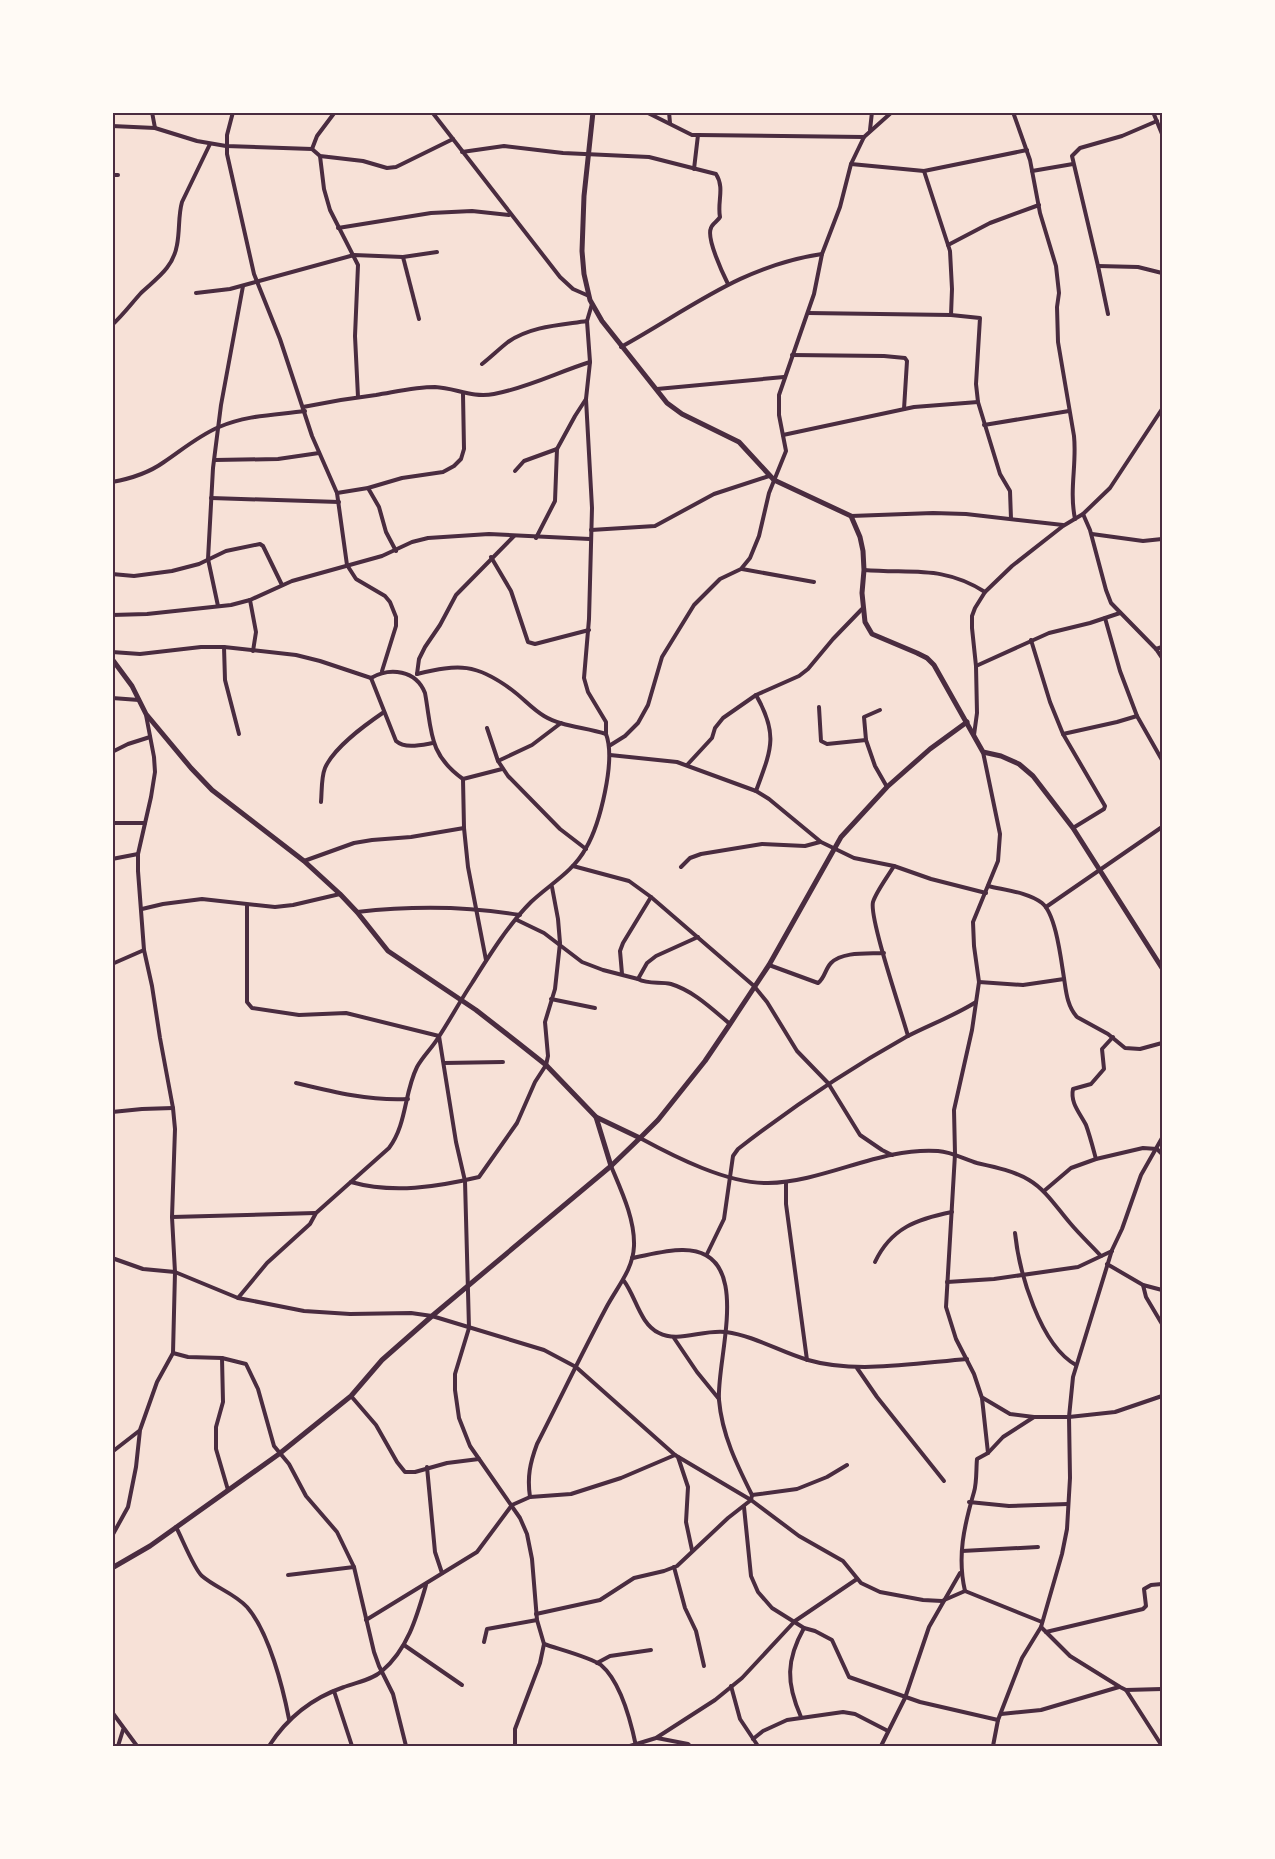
<svg xmlns="http://www.w3.org/2000/svg" width="1275" height="1859" font-family="Rubik,sans-serif">
<style>
.lines{fill:none;stroke-linecap:round;stroke-linejoin:round}
.minor{stroke:#4a2c40;stroke-width:4}
.tertiary{stroke:#4a2c40;stroke-width:5}
.neatline{fill:none;stroke:#4a2c40;stroke-width:2}
</style>
<rect width="100%" height="100%" fill="#f7e1d7"/>
<g class="lines">
<!-- minor -->
<g class="minor">
<path d="M152,112L155,128"/>
<path d="M233,112L227,135V154L254,274L280,339L312,436L337,493L347,565L356,579L385,596L390,602L396,617V626L382,671"/>
<path d="M432,112L560,277L573,289L589,296"/>
<path d="M646,112L692,135H698L864,137"/>
<path d="M669,112L670,123"/>
<path d="M1013,112L1030,160L1040,213L1056,266L1059,293L1057,307L1058,342L1074,436C1077,464 1069,489 1075,519"/>
<path d="M1153,112L1162,134"/>
<path d="M112,126L155,128L197,141L226,146L312,149L320,156L363,161L387,168L396,167L453,139"/>
<path d="M870,130L872,112"/>
<path d="M312,149L317,136L335,112"/>
<path d="M462,152L504,146L563,153L649,157L716,174C725,188 717,202 720,217C718,221 712,224 711,228C706,238 723,274 728,284"/>
<path d="M320,156L324,189L330,210L358,265L355,336L358,397"/>
<path d="M851,164L924,171L1027,150"/>
<path d="M694,169L698,135"/>
<path d="M924,171L950,251L952,289L951,315"/>
<path d="M1032,171L1073,164"/>
<path d="M112,175H118"/>
<path d="M338,228L431,213L472,211L509,215"/>
<path d="M948,245L990,223L1039,205"/>
<path d="M403,257L419,319"/>
<path d="M1098,266L1138,267L1162,273"/>
<path d="M196,293L230,289L354,255L403,257L437,252"/>
<path d="M592,304L587,321L590,362L586,399L592,508L589,619L584,678L588,692L606,722V734"/>
<path d="M808,313L951,315L980,318L976,384L978,402L1000,474L1010,491L1011,519"/>
<path d="M1108,314L1098,266L1072,156L1080,148L1122,136L1157,121"/>
<path d="M112,325C123,315 131,304 141,293C157,278 173,268 177,245C180,230 178,216 182,202L210,144"/>
<path d="M621,347C690,309 741,266 822,254"/>
<path d="M792,355L884,356L905,358L907,361L904,409"/>
<path d="M482,364C491,357 499,349 508,342C531,326 561,325 587,321"/>
<path d="M657,389L784,377"/>
<path d="M303,407C327,402 351,398 376,395C395,392 415,387 435,387C456,388 471,398 494,394C527,388 558,372 590,362"/>
<path d="M984,425L1069,411"/>
<path d="M783,435L914,407L978,402"/>
<path d="M215,460L278,459L319,453"/>
<path d="M515,471L524,461L557,449"/>
<path d="M112,482C129,479 150,472 164,462C182,450 198,436 219,427C247,415 275,415 305,411"/>
<path d="M368,488L379,507L386,532L396,551"/>
<path d="M337,493L368,488L402,478L443,472L454,466L461,459L464,449L463,394"/>
<path d="M211,498L339,502"/>
<path d="M1083,514L1090,530L1106,590L1111,603L1156,649L1162,658"/>
<path d="M851,516L933,513L966,514L1063,525"/>
<path d="M591,530L655,526L714,494L769,476"/>
<path d="M1092,534L1143,541L1162,539"/>
<path d="M536,538L555,501L557,449L575,416L586,399"/>
<path d="M491,557L511,591L528,642L535,644L589,630"/>
<path d="M742,569L814,582"/>
<path d="M864,570C911,574 943,565 985,592"/>
<path d="M112,574L134,576L172,571L199,564L226,551L260,544L263,546L282,585"/>
<path d="M250,600L256,632L253,651"/>
<path d="M218,606L208,559L213,468L221,405L243,286"/>
<path d="M112,615L147,614L231,605L250,600L292,581L382,556L412,542L428,538L489,534L590,539"/>
<path d="M1105,618L1120,671L1137,716L1162,760"/>
<path d="M1031,640L1050,702L1063,734L1105,806L1104,809L1073,828"/>
<path d="M224,647L225,680L239,734"/>
<path d="M1156,649L1162,647"/>
<path d="M112,652L140,654L201,647H224L296,655L320,661L371,678C390,667 416,670 425,693C432,731 428,754 463,779L464,828L468,867L486,960"/>
<path d="M976,666L1049,633L1090,623L1120,613"/>
<path d="M417,674L419,659L425,647L440,625L456,595L514,536"/>
<path d="M371,678L396,741C405,749 421,745 433,743"/>
<path d="M112,698L139,700"/>
<path d="M819,707L821,741L827,744L866,740L875,766L887,787"/>
<path d="M487,728L498,761L508,776L560,829L586,849"/>
<path d="M1063,734L1117,722L1137,716"/>
<path d="M974,735L977,713L976,666L972,628V616L975,608L985,592L1012,566L1063,526L1083,514L1110,488L1162,409"/>
<path d="M866,740L864,717L880,710"/>
<path d="M609,746L625,736L638,723L648,705L662,657L694,605L720,579L741,569L750,558L759,536L769,493L786,451L779,415V395L814,294L822,254L840,207L851,164L864,137L892,112"/>
<path d="M112,752L128,744L150,737"/>
<path d="M983,752L1000,834L998,861L973,922L974,946L979,982L972,1030L954,1110L955,1154L946,1307L956,1339L974,1374L982,1398L988,1453"/>
<path d="M610,755L677,762L756,791L769,799L821,842L854,858L894,866L931,879L986,893"/>
<path d="M498,761L532,745L561,723"/>
<path d="M687,765L712,738L715,728L723,718L756,695L799,676L808,669L833,639L862,609"/>
<path d="M463,779L502,769"/>
<path d="M756,791C771,750 779,735 756,695"/>
<path d="M321,802C322,791 321,778 325,768C334,747 365,725 384,712"/>
<path d="M112,823H145"/>
<path d="M112,859L138,854"/>
<path d="M304,861L354,843L372,840L411,837L464,828"/>
<path d="M573,866L629,881L651,897L754,986L767,1002L797,1051L828,1083L860,1135L882,1150L892,1155"/>
<path d="M894,866C888,876 876,892 873,902C869,918 902,1014 908,1036"/>
<path d="M681,867L690,858L701,854L762,844L805,846L820,842"/>
<path d="M988,886C1004,890 1028,892 1042,903C1056,914 1061,960 1064,978C1066,991 1067,1006 1077,1017L1108,1034L1125,1048L1140,1049L1162,1043"/>
<path d="M247,905V1002L252,1008L299,1015L346,1013L439,1036L456,1142L465,1181L469,1328L455,1374V1390L459,1418L470,1446L520,1518L527,1534L532,1559L537,1620L544,1644L540,1663L515,1729V1746"/>
<path d="M1046,907L1162,827"/>
<path d="M142,909L163,904L202,899L275,907L293,905L340,894"/>
<path d="M357,912C411,906 466,906 520,915"/>
<path d="M517,920L544,933L582,962L603,970L638,979C649,985 660,981 671,984C694,991 712,1009 730,1024"/>
<path d="M112,964L144,950"/>
<path d="M769,965L818,983C825,978 825,969 831,963C843,951 869,954 884,953"/>
<path d="M622,974L620,951L623,943L651,897"/>
<path d="M638,979L647,963L656,956L698,937"/>
<path d="M979,982L1023,985L1064,979"/>
<path d="M551,999L595,1008"/>
<path d="M444,1063L503,1062"/>
<path d="M296,1083C333,1092 369,1101 408,1099"/>
<path d="M112,1112L142,1109L173,1108"/>
<path d="M640,1138C675,1157 728,1184 768,1183C825,1182 880,1147 938,1151C952,1152 964,1159 977,1163C995,1167 1014,1171 1029,1180C1046,1190 1057,1208 1070,1223C1080,1235 1091,1245 1101,1256"/>
<path d="M1096,1159C1093,1148 1090,1136 1086,1125C1080,1113 1070,1103 1073,1089L1091,1084L1104,1069L1102,1049L1113,1037"/>
<path d="M351,1182C393,1194 437,1187 479,1177L517,1123L535,1082L546,1065L548,1056L545,1022L555,989L560,943L558,919L552,887"/>
<path d="M786,1182V1204L807,1360"/>
<path d="M1044,1191L1071,1168L1096,1159L1143,1148L1157,1149L1162,1154"/>
<path d="M172,1217L315,1213"/>
<path d="M1015,1233C1019,1272 1040,1345 1076,1365"/>
<path d="M707,1254L724,1219L733,1156L738,1149C791,1108 847,1070 906,1037C929,1025 954,1016 976,1002"/>
<path d="M112,1258L143,1269L175,1272L238,1298L304,1311L350,1314L411,1313L432,1316L544,1350L576,1367L675,1455L751,1500L799,1536L843,1561L861,1583L880,1592L923,1600L942,1601L965,1591L1042,1622"/>
<path d="M875,1262C891,1228 917,1219 952,1212"/>
<path d="M1107,1264L1143,1285L1162,1290"/>
<path d="M624,1281C636,1297 640,1324 659,1333C678,1343 703,1329 726,1332C755,1336 780,1352 808,1360C855,1374 918,1363 967,1359"/>
<path d="M947,1282L994,1279L1078,1267L1112,1251"/>
<path d="M1143,1285L1146,1297L1162,1324"/>
<path d="M238,1298L267,1263L310,1224L316,1213L389,1148C407,1124 404,1093 417,1067C423,1056 432,1048 438,1038C450,1020 460,1001 472,983C489,956 508,925 531,902C550,884 573,872 586,848C600,824 616,760 606,734C586,727 562,727 544,716C532,709 523,698 512,690C476,663 459,664 417,674"/>
<path d="M674,1338L697,1372L719,1399"/>
<path d="M173,1353L188,1357L222,1358L246,1364L258,1389L274,1446L289,1464L306,1496L337,1532L354,1567L374,1652L379,1666L393,1694L406,1746"/>
<path d="M222,1358L223,1402L216,1427V1449L228,1490"/>
<path d="M857,1368L877,1397L944,1481"/>
<path d="M351,1396L376,1425L397,1462L405,1472H415L447,1463L479,1459"/>
<path d="M983,1398L1010,1414L1034,1417H1069L1115,1412L1162,1396"/>
<path d="M112,1452L139,1431"/>
<path d="M678,1457L688,1487L686,1522L692,1550"/>
<path d="M427,1467L435,1552L442,1573"/>
<path d="M752,1495L797,1489L827,1477L847,1465"/>
<path d="M530,1497C527,1477 530,1463 537,1444C560,1399 582,1353 606,1308C617,1287 633,1270 634,1246C635,1219 621,1190 611,1166"/>
<path d="M969,1502L1009,1506L1068,1504"/>
<path d="M744,1507L751,1576L758,1592L772,1608L804,1628L815,1631L832,1640L849,1677L920,1702L998,1720"/>
<path d="M176,1527C182,1538 194,1569 202,1576C216,1588 234,1593 247,1607C269,1632 283,1688 289,1719"/>
<path d="M112,1536L128,1507L136,1467L140,1430L157,1382L173,1353L175,1272L172,1217L175,1129L173,1108L160,1038L152,986L144,950L138,871V854L151,797L155,772L154,757L146,715"/>
<path d="M962,1551L1038,1547"/>
<path d="M674,1567L685,1608L696,1631L704,1666"/>
<path d="M288,1575L354,1567"/>
<path d="M1162,1584V1549"/>
<path d="M965,1591C957,1557 964,1526 974,1492C977,1482 976,1469 977,1459L988,1453L1003,1437L1034,1417"/>
<path d="M536,1614L600,1600L634,1578L664,1571L677,1566L728,1518L751,1500L752,1495C737,1465 722,1435 719,1400C716,1358 756,1249 682,1250C666,1250 648,1255 632,1258"/>
<path d="M366,1620L477,1552L512,1505L530,1497L571,1494L621,1478L675,1455"/>
<path d="M1041,1627L1070,1656L1120,1687L1126,1690L1162,1689"/>
<path d="M1046,1632L1143,1609L1146,1606L1144,1589L1151,1585L1162,1584"/>
<path d="M484,1642L487,1629L537,1620"/>
<path d="M544,1644C558,1649 590,1657 601,1665C621,1682 631,1722 636,1746"/>
<path d="M404,1645L462,1685"/>
<path d="M597,1663L610,1656L651,1650"/>
<path d="M731,1686L740,1719L758,1746"/>
<path d="M1126,1690L1162,1746"/>
<path d="M334,1691L352,1746"/>
<path d="M112,1712L137,1746"/>
<path d="M1001,1714L1041,1710L1119,1687"/>
<path d="M801,1717C786,1683 786,1660 804,1628"/>
<path d="M657,1738L688,1744L690,1746"/>
<path d="M753,1739L763,1731L787,1720L843,1712L855,1714L888,1731"/>
<path d="M118,1746L123,1730"/>
<path d="M269,1746C287,1718 312,1698 344,1687C357,1682 372,1680 382,1671C408,1649 417,1616 426,1585"/>
<path d="M630,1746L656,1738L715,1700L742,1678L795,1621L857,1579"/>
<path d="M881,1746L905,1698L929,1627L960,1573"/>
<path d="M993,1746L998,1720L1022,1658L1041,1627L1062,1554L1067,1529L1070,1478L1069,1417L1073,1377L1112,1250L1122,1229L1141,1175L1162,1138"/>
</g>
<!-- tertiary -->
<g class="tertiary">
<path d="M593,112L584,196L582,251L584,274L590,300L602,321L667,403L682,414L739,442L774,480L851,516L860,537L863,551L864,570L862,593L865,622L872,634L917,653L927,658L934,665L983,752L1001,756L1019,764L1033,776L1073,828L1162,968"/>
<path d="M112,659L132,686L146,714L191,768L212,790L304,861L340,894L357,912L388,951L476,1010L517,1042L546,1065L596,1117L640,1138"/>
<path d="M596,1117L611,1166"/>
<path d="M112,1568L150,1546L279,1454L351,1396L382,1360L432,1316L611,1166L640,1138L658,1120L705,1061L730,1024L769,965L841,837L887,787L930,749L967,722"/>
</g>
</g>
<!-- border -->
<rect width="1275" height="1859" fill="none" stroke="#fffaf5" stroke-width="228"/>
<rect x="114" y="114" width="1047" height="1631" class="neatline"/>
</svg>
